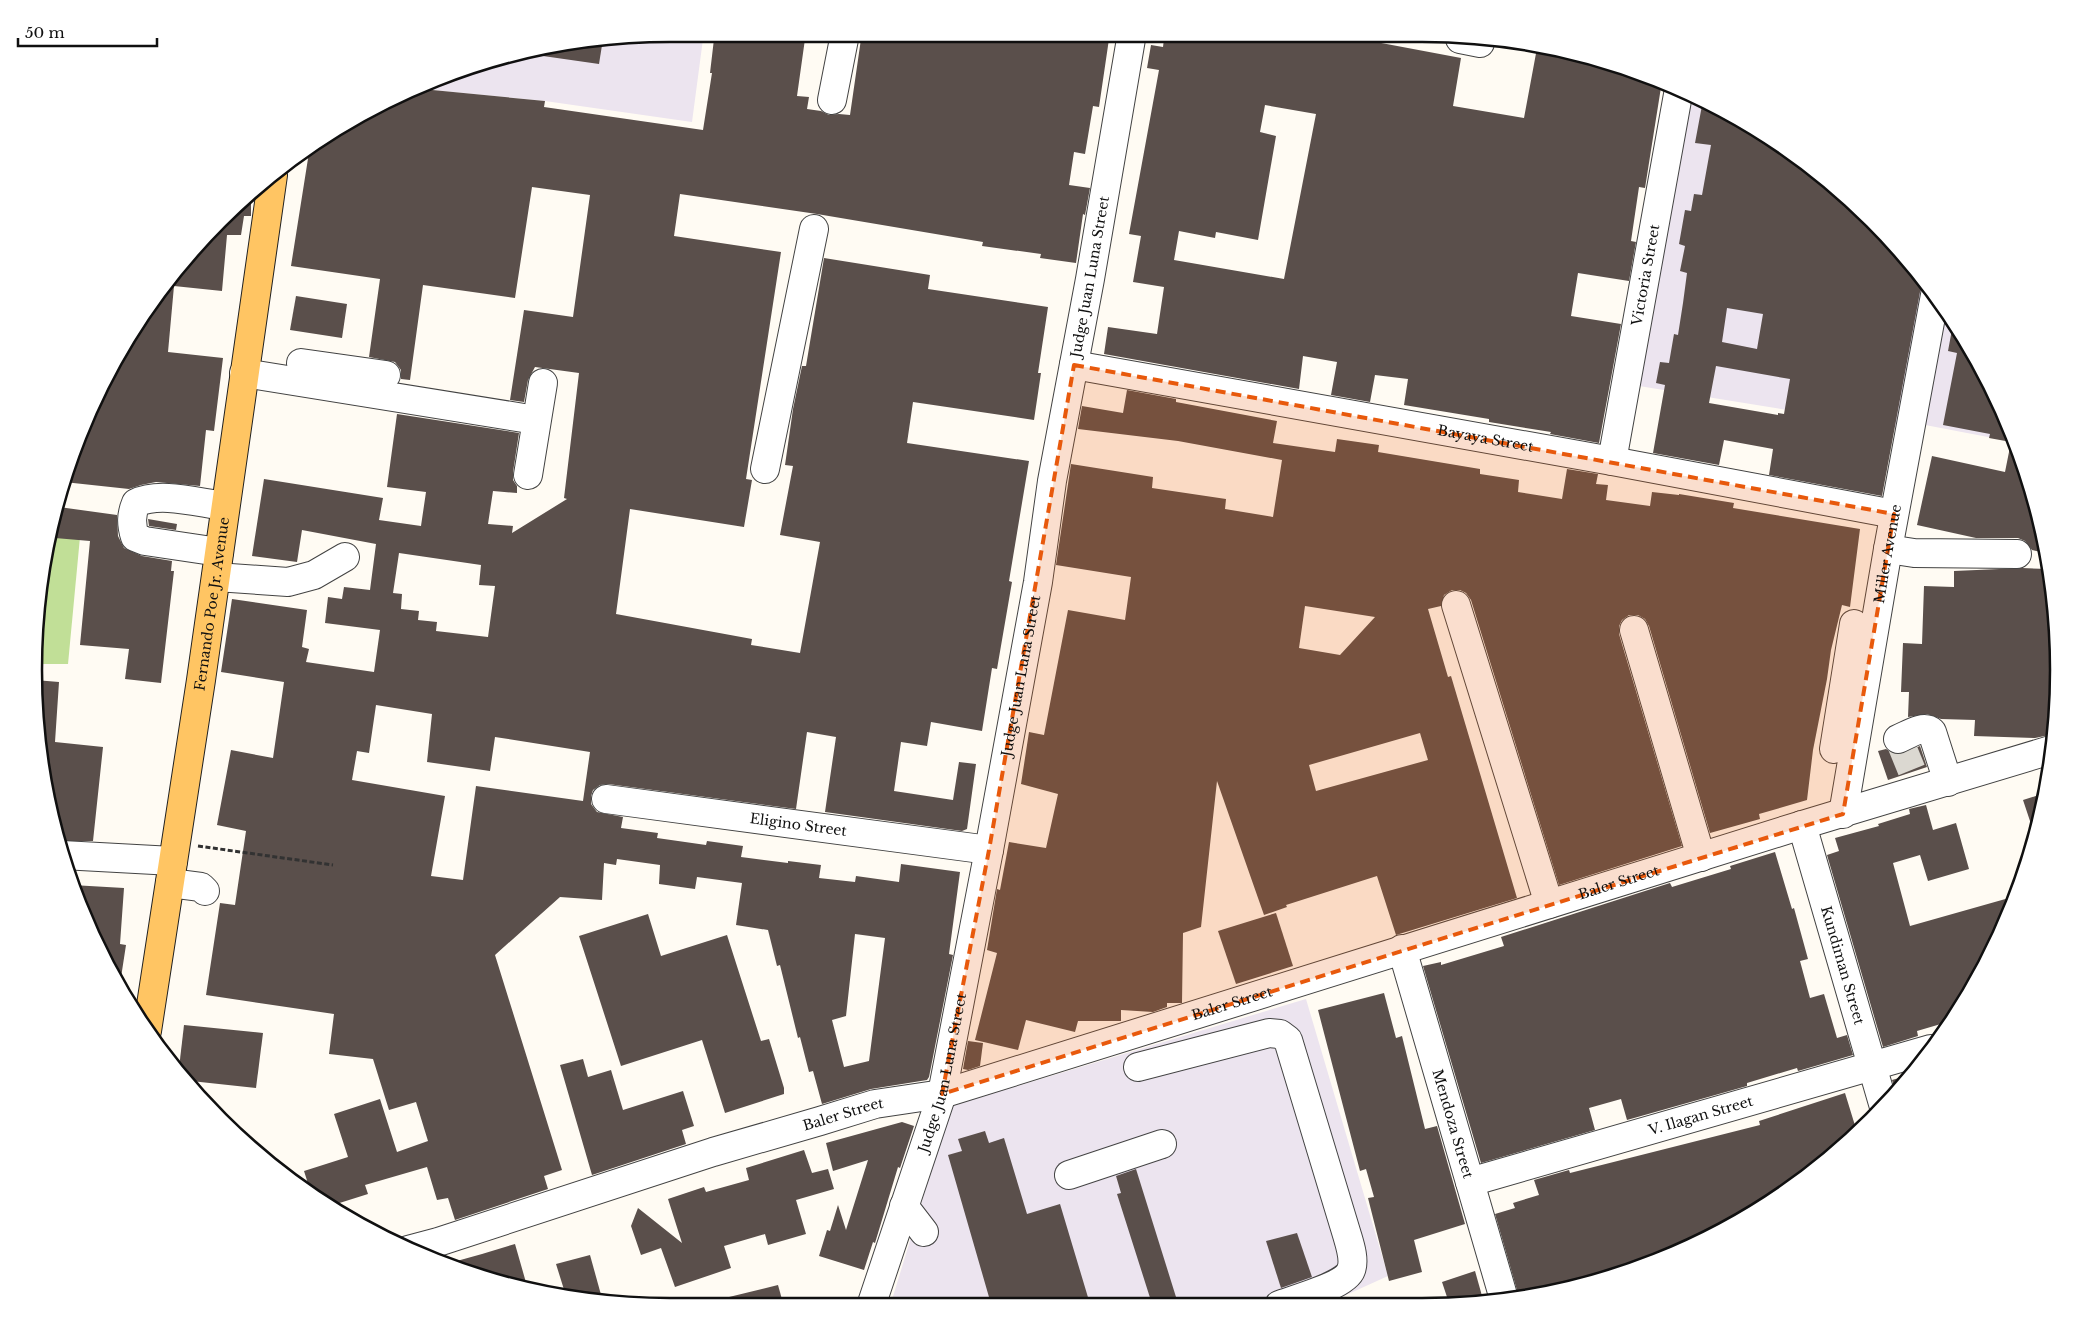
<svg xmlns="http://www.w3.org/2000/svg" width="2093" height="1341" font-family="'Libre Baskerville',serif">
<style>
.industrial{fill:#ece4ef}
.forest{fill:#c1df97}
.building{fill:#5a4f4b;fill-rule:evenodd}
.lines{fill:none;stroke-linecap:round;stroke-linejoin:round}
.minor-tunnel{stroke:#dbd8d1;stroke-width:28;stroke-dasharray:28 14;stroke-linecap:butt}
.minor-casing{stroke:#434343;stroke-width:30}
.major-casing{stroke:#212121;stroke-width:30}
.path{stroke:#323232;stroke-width:3;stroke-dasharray:5 2.5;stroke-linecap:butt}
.minor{stroke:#fff;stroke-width:28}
.major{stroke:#ffc563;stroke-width:28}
.marked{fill:#e8590c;fill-opacity:0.2;stroke:#e8590c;stroke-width:4;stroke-dasharray:10 6;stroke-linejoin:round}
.labels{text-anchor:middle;stroke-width:5;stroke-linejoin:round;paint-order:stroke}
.street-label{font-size:14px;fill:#101010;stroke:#fff}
.rim{fill:none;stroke:#101010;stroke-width:2.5}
</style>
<rect width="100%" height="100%" fill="#fffbf3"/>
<!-- industrial -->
<g class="industrial">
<path d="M587,39H703L692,122L545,101L422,89L466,67Z"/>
<path d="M1686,92L1741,119L1842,192L1926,281L1899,428L1639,386Z"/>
<path d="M1938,300L1993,389L2014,442L1920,424Z"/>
<path d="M1306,999L1388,1276L1324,1305L891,1303L951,1106Z"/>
</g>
<!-- forest -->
<path class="forest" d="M54,535L80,537L68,664H35V629Z"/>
<!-- building -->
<g class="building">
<path d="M587,39H603L599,64L529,54Z"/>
<path d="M714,39H805L797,96L809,97L807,109L821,111L829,115L839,114L850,115L861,39H1109L1099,107L1093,106L1085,154L1074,152L1069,185L1090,188L1085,215L1083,214L1076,263L1040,258L1041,254L982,246L983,242L817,214L680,194L674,236L781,252L746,479L752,480L744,527L630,509L616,614L752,639L751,645L800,653L820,542L780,535L793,466L785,465L793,409L802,366H806L824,258L930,275L928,289L1048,307L1038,373H1041L1034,420L913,402L907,443L1029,461L1009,581L1012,582L997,669L992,668L982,731L931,722L927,746L901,742L894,791L953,800L959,762L976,764L967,829L962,831L825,812L836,737L807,732L796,809L608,784L600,785L593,790L591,796V804L597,812L623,817L621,828L658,833L657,838L706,845L707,841L743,846L741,857L788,863V861L821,865L819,878L855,882L856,876L899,882L901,864L960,872L949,954L953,955L929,1077L927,1080L871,1089L822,1104L813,1071L809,1072L800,1037L798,1038L780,965L777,966L768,930L736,925L742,883L697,877L695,889L659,884L660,865L617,859L616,865L604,863L602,900L560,897L495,955L562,1170L544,1176L548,1189L455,1220L448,1198L437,1200L427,1167L365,1185L368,1194L330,1206L311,1193L304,1171L348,1157L334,1114L380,1099L397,1152L428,1141L416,1102L389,1110L373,1059L329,1054L334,1014L206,995L220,903L235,905L246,831L217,825L231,750L273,758L284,682L221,672L232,599L307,610L302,647L309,649L306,662L374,672L380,630L325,623L328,597L342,599L344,587L370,590L376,544L302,530L297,562L252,556L264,479L383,498L379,520L421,526L426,492L387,487L397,414L519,433L513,472V480L517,486V493L493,491L488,524L513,526L512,533L567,499L564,498L579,373L535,367L528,380L524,402L510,400L524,310L573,317L590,195L532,187L515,298L423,285L410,380L401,379V370L395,362L369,357L380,279L291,266L310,146L316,141L422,89L545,101L544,107L703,130L712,73H710ZM399,553L481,565L479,585L495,586L488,637L436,631L437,622L418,620L419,611L401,609L402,594L393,593ZM376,705L432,714L427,762L490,771L495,737L590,752L583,801L476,786L463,880L431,876L445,796L352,780L357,751L369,753ZM855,934L885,938L869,1061L844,1067L832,1020L846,1016Z"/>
<path d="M1164,39H1360L1461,58L1453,106L1524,118L1537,48L1662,81L1645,188L1639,187L1631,241L1636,242L1629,281L1578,273L1571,316L1621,324L1599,443L1550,434L1551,432L1489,422V419L1404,405L1408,379L1375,375L1370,402L1331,395L1337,362L1303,356L1299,389L1104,354L1108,327L1157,334L1164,287L1133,282L1141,236L1129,234L1159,70L1147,68L1151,45L1163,47ZM1265,105L1316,114L1284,279L1174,260L1179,231L1215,238L1216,232L1258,240L1276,136L1260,132Z"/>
<path d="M1703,100L1741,119L1842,192L1926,281L1920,292L1882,496L1769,475L1773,449L1724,440L1719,465L1653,453L1665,385L1656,383L1660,362L1669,363L1674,334L1678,335L1683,303L1687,273L1680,271L1685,246L1679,244L1685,210L1691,211L1694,194L1702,195L1711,145L1695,143ZM1727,308L1763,314L1757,349L1722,342ZM1716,366L1790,379L1784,414L1778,413V415L1709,403Z"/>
<path d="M251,191V216H244L241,235H227L222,291L174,286L168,352L223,358L214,431L206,430L200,486L156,482L141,485L129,489L64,482L68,466L115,361L121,362L123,346L132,347L134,331L166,283Z"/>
<path d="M296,296L347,304L342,338L290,330Z"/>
<path d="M1953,324L1994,389L2037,505L2045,553L2032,550L2025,541L2018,538H1976L1917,525L1932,456L2005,472L2011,442L1989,438L1990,434L1943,425L1957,353L1948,351Z"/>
<path d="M1127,390L1176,399V402L1277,421L1273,443L1335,452L1337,439L1379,445L1378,452L1480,469V474L1519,480L1518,492L1562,499L1567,469L1598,474L1596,484L1608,485L1606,500L1650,506L1652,492L1679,495V494L1734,503L1733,508L1860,529L1850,607L1842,605L1831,650L1827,679L1813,750L1807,800L1759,814L1760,819L1710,833L1649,626L1645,619L1638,615H1629L1622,620L1619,626V634L1682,846L1559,885L1471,600L1466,593L1460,590H1452L1444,595L1441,606L1428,609L1448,677L1451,676L1517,898L1396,935L1377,876L1286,905L1287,907L1264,915L1217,781L1201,927L1183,933L1182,1003H1167V1007L1153,1012L1121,1010V1021H1078L1075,1032L1026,1020L1018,1050L975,1040L997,953L987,950L997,889L1000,890L1009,842L1046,848L1058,794L1021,784L1029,732L1044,735L1068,610L1125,620L1131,577L1056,565L1071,464L1153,477L1152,488L1226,499L1225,509L1273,517L1282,460L1178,441L1078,429L1082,406L1123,413ZM1305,606L1375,617L1340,655L1299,648ZM1420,733L1428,760L1316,791L1309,765Z"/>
<path d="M59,507L117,515L118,536L124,548L142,556L172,561L171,571H174L161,683L125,679L129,649L80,645L90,541L55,538Z"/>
<path d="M148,519L177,524L176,530L149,526Z"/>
<path d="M2022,568L2048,569L2050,583V635L2058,636L2054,734L2035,738L1974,736L1975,720L1941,719L1927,714L1908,717L1909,692H1901L1903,643L1922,644L1924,586L1954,587V571Z"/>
<path d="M35,680L59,682L55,742L103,747L93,841H57L49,795L50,782H47L35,712Z"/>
<path d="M1920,746L1927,767L1888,780L1878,751L1886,749L1897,755Z"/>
<path d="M2045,793L2040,814L2035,836L2023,800Z"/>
<path d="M1926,805L1933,830L1956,823L1969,869L1928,881L1920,855L1893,863L1910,926L2016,896L1974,989L1951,1021L1917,1031L1918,1036L1883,1047L1827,855L1839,851L1835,838L1879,826L1878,824L1910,814L1909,809Z"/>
<path d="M1775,852L1792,909L1794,908L1808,959L1800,961L1810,998L1824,994L1837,1038L1847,1035L1853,1055L1798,1071L1797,1068L1747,1083V1086L1627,1120L1621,1099L1589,1108L1595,1130L1481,1163L1423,966L1441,962V965L1504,946L1501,937L1670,883L1672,887L1731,869L1730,866Z"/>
<path d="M72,885L124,888L120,944L126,945L120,984L82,914Z"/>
<path d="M1276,913L1293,966L1236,984L1218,931Z"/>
<path d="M648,914L661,956L727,935L761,1041L769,1039L784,1088V1094L725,1113L702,1040L621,1066L579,936Z"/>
<path d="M1384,993L1396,1038L1402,1036L1425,1129L1437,1126L1465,1224L1414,1240L1422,1272L1389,1281L1368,1198L1374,1197L1366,1169L1360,1171L1318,1010Z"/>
<path d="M184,1025L263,1033L256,1088L191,1081L179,1068Z"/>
<path d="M968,1041L983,1043L980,1066L968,1070L963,1069Z"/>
<path d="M583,1059L588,1077L611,1070L623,1110L683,1091L694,1126L682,1130L686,1144L592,1175L560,1065Z"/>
<path d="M1913,1074L1901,1090L1897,1095L1892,1080Z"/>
<path d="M1845,1093L1857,1132L1810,1176L1704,1241L1656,1260L1630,1266L1631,1269L1588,1285L1519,1297L1495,1214L1515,1208L1513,1203L1539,1195L1534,1180L1569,1170L1570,1173L1760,1125L1759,1121Z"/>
<path d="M902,1122L914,1126L900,1168L898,1167L875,1243L873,1242L864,1270L819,1256L827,1230L830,1231L838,1205L846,1230L868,1160L833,1171L826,1143Z"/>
<path d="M985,1131L989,1143L1004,1138L1027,1214L1060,1204L1090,1304H991L948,1155L962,1151L958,1139Z"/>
<path d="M804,1150L812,1173L828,1169L834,1189L796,1200L806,1234L768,1245L765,1234L724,1246L731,1268L675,1287L661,1248L641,1255L631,1226L638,1208L682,1243L668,1199L704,1187L706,1192L749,1180L746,1168Z"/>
<path d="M1136,1169L1176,1297L1152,1304L1117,1194L1121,1193L1116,1176Z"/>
<path d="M1297,1233L1312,1277L1281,1288L1266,1241Z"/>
<path d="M515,1244L527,1286L446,1264L482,1254Z"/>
<path d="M590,1255L603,1302H588L566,1296L556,1264Z"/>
<path d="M1475,1271L1484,1303L1450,1306L1442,1282Z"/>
<path d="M778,1285L783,1303L730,1302L729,1297Z"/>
</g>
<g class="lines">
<!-- minor-tunnel -->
<path class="minor-tunnel" d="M1901,744L1912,771"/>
<!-- minor casing -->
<g class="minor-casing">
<g id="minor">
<path d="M1460,39L1480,43"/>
<path d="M832,100L844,39"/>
<path d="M301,363L386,375"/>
<path id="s1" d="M1074,365L1612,461L1894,514"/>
<path d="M244,373L536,420"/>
<path id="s2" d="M1612,461L1679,89"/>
<path d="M765,469L814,229"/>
<path d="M528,475L543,383"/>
<path d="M1888,549L1914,553L2017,554"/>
<path d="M219,552L145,541L135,537C131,524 131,515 136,503C160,491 199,503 225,506"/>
<path d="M216,577L288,582L314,575L345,557"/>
<path d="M1456,605L1549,904"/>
<path d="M1634,630L1701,857"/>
<path d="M1898,739C1908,735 1923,724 1932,732L1948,782"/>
<path d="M1834,749L1854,624"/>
<path id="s3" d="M606,799L989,850"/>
<path id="s4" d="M1843,814L1888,549L1935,295"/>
<path id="s5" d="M1802,825L1884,1107"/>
<path d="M62,855L173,861"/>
<path d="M170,883L201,887L205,891"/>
<path id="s6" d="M1402,949L1504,1299"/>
<path d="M1138,1067L1269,1033L1280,1034L1288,1040L1347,1235C1350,1245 1355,1260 1351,1270C1346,1285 1295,1299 1279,1305"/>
<path d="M1069,1175L1162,1144"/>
<path id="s7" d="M1470,1182L1931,1049"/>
<path d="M904,1206L924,1232"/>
<path id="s8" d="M408,1250L438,1242L713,1152L820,1121L875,1104L942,1094L1802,825L2054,749"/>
<path id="s9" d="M872,1303L942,1094L989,850L1038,582L1052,481L1090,279L1131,39"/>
</g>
</g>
<!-- major casing -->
<g class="major-casing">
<g id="major">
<path id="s10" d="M147,1031L201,680L273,175"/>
</g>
</g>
<!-- path -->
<path class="path" d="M198,846L333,865"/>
<!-- minor -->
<use href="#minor" class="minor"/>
<!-- major -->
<use href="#major" class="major"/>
</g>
<!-- marked area -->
<path class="marked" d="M1074,365L1894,514L1843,814L942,1094L989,850Z"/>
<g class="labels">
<!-- street labels -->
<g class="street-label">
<text dy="5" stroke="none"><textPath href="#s2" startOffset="189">Victoria Street</textPath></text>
<text dy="5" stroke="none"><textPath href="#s9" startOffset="1051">Judge Juan Luna Street</textPath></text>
<text dy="5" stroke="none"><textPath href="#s1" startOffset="418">Bayaya Street</textPath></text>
<text dy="5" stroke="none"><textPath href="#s4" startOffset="264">Miller Avenue</textPath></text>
<text dy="5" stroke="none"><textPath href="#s10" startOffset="432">Fernando Poe Jr. Avenue</textPath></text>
<text dy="5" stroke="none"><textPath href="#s9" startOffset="646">Judge Juan Luna Street</textPath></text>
<text dy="5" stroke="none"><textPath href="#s3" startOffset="194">Eligino Street</textPath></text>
<text dy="5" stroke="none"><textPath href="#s8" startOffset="1266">Baler Street</textPath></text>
<text dy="5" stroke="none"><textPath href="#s5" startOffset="146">Kundiman Street</textPath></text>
<text dy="5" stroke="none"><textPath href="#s8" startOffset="861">Baler Street</textPath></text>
<text dy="5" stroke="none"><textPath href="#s9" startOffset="241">Judge Juan Luna Street</textPath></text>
<text dy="5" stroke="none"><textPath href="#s8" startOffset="456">Baler Street</textPath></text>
<text dy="5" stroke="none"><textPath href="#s7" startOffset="240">V. Ilagan Street</textPath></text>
<text dy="5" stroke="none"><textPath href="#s6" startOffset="182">Mendoza Street</textPath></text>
</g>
</g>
<!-- crop -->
<path d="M0 0H2093V1341H0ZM670 42H1422A628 628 0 0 1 2050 670V670A628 628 0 0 1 1422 1298H670A628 628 0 0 1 42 670V670A628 628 0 0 1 670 42Z" fill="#fff" fill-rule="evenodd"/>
<path class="rim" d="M670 42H1422A628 628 0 0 1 2050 670V670A628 628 0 0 1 1422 1298H670A628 628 0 0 1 42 670V670A628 628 0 0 1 670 42Z"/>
<!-- scale -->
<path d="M18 38v8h139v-8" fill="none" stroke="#101010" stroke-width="2.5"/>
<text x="25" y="38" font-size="15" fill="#101010" stroke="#ffffff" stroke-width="4" paint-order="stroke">50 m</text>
</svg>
